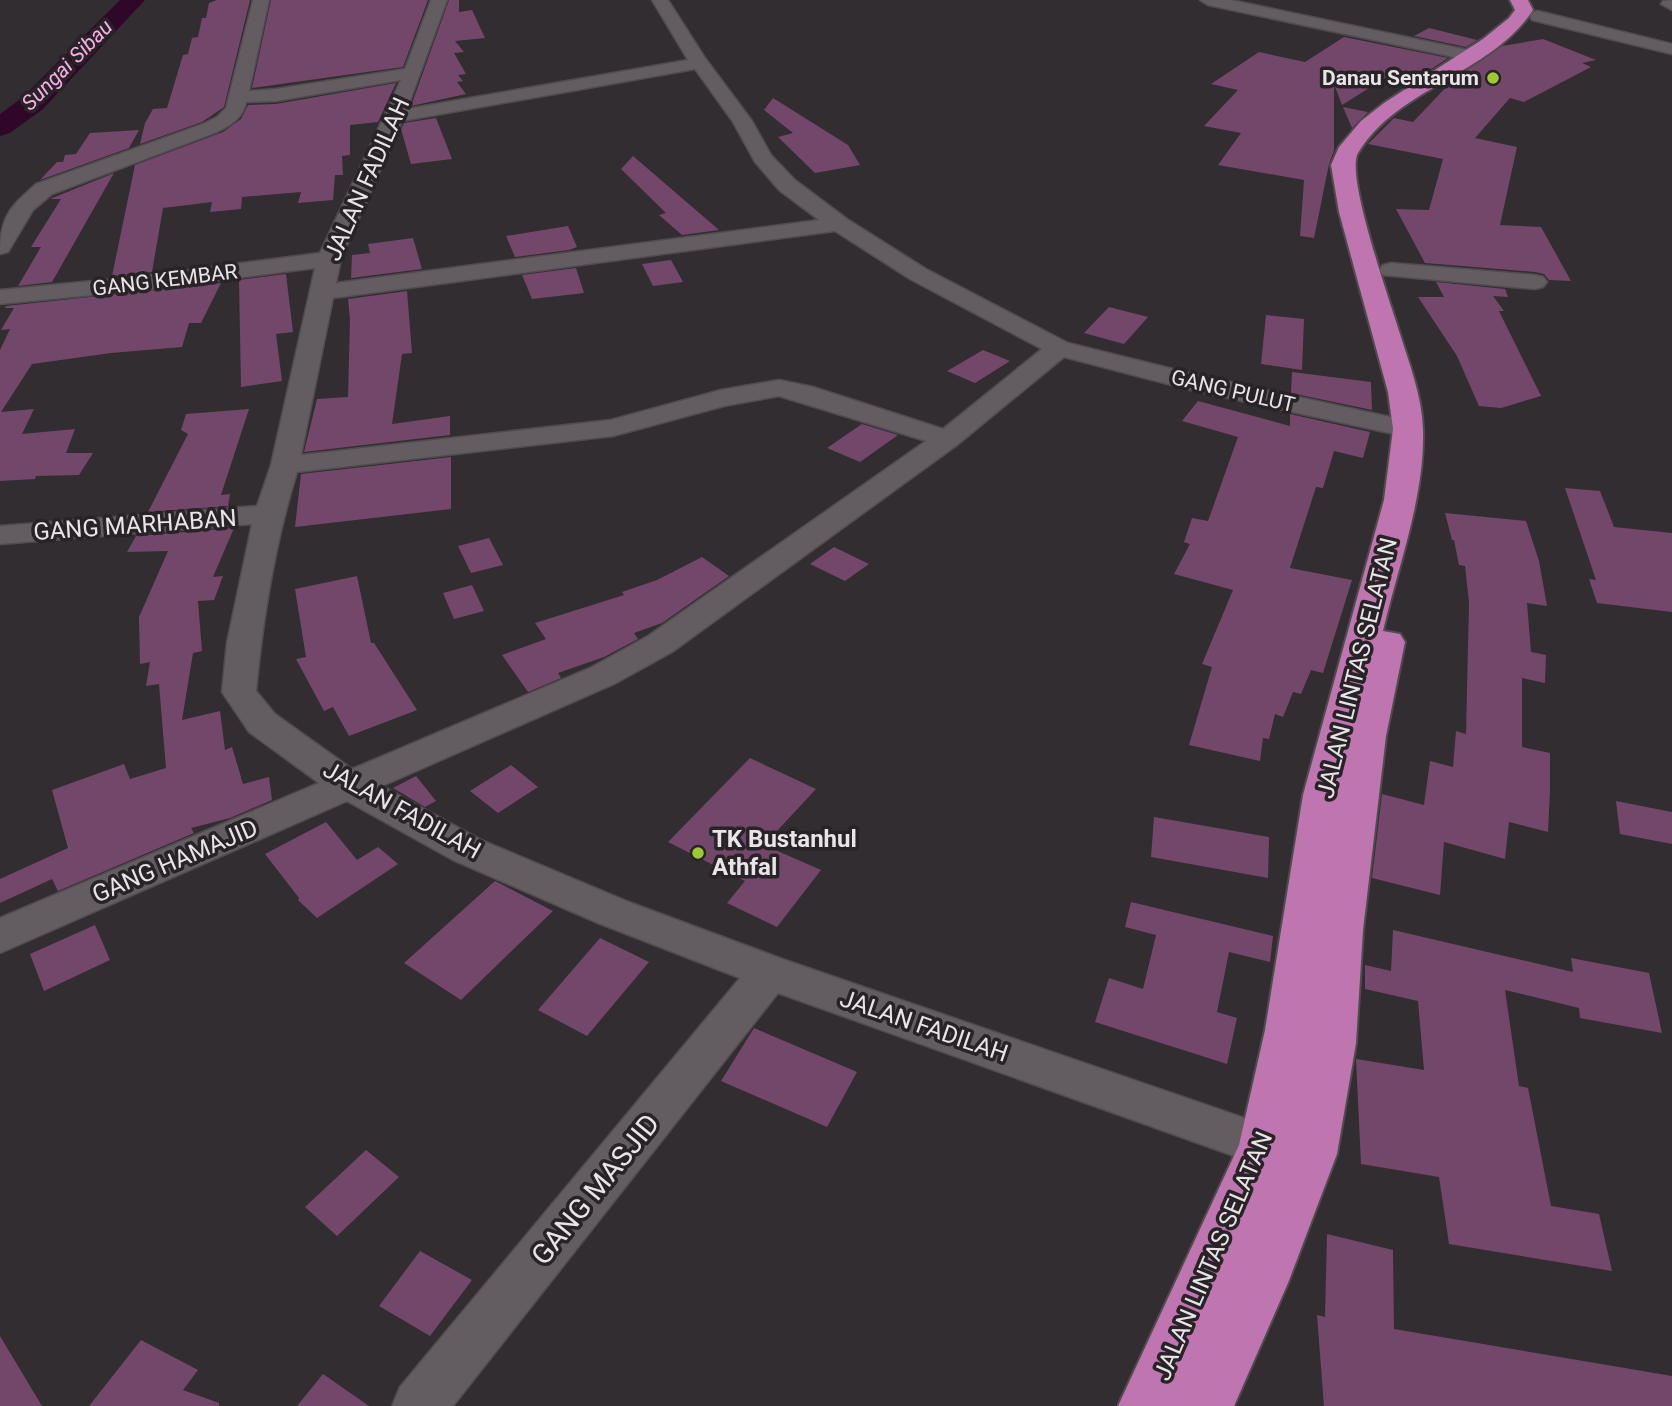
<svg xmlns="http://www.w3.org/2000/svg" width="1672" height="1406" font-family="Roboto,sans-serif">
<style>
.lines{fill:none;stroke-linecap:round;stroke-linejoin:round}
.river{fill:#2f0829;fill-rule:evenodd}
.building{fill:#734769}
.minor-casing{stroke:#504b4f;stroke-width:3}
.highway-casing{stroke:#504b4f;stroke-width:4}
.minor{fill:#635c61;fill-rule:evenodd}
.highway{fill:#bf75af;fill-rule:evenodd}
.poi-dot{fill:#9dca31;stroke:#282327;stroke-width:2.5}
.labels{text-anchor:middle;stroke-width:7;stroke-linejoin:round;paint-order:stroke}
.far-water-label{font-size:21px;font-style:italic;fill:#f7b0e6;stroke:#282327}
.far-poi-label{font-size:21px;font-weight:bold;fill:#e8e4e7;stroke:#282327;text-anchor:end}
.far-street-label{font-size:21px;fill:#e8e4e7;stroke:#282327}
.street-label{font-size:24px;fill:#e8e4e7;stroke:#282327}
.poi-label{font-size:24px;font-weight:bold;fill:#e8e4e7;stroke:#282327;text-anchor:start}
.near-street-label{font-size:28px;fill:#e8e4e7;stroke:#282327}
</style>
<rect width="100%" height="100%" fill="#322d31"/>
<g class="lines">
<!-- river -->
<path class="river" d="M120,0H145L43,109L10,133L0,136V114L23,97Z"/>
</g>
<!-- building -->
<g class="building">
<path d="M217,0H250L224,107L202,122L140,144L145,123L153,109L167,108L183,55L188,54L192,38L198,37L202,18H206L209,3Z"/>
<path d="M271,0H428L403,67L252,88Z"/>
<path d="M449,0H459V12L472,10L485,38L455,41L464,52L454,53L466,74L458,75L463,81L457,82L466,94L411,106Z"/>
<path d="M1429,28L1477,40L1466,47L1414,36Z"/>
<path d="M1344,37L1448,58L1422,75L1398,70L1342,105L1334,84V150L1329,164L1314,238L1300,236L1304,180L1218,165L1241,133L1204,126L1238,90L1211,84L1259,52L1305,62Z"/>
<path d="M1543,39L1596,60L1582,63L1591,67L1524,102L1510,98L1475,138L1517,147L1500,225L1541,227L1571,281L1549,280L1544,274L1535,272L1425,263L1396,209L1429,210L1443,159L1368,144L1394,118L1413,122L1451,82L1449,81L1502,46Z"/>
<path d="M396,83L378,122L350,125V155L342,156L343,175H335L333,200L298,203L301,192L242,197L241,209L210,212L212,202L163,208L152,272L105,277L112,276L135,165L223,132L241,119L248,105L276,104Z"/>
<path d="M773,98L848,145L860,165L815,173L778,137L793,133L764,110Z"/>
<path d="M1343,107L1368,112L1352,128Z"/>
<path d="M436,118L452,159L411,164L401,129L404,123Z"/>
<path d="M139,130L129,148L40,180L57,162H63L65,155L76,154L90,133Z"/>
<path d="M633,156L719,230L682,235L659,215L666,213L621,169Z"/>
<path d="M114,173L52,282L18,286L41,247H31L61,199H50Z"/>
<path d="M568,226L577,247L569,250L515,257L506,236Z"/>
<path d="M413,238L422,269L351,278L352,255L370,253L368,244Z"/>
<path d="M671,260L683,282L653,286L642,264Z"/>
<path d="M576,268L584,293L532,299L522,275Z"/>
<path d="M286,274L293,332L276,334L282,381L241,387L239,280Z"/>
<path d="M1436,282L1505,289L1508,297L1493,296L1504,311H1499L1541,396L1501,408L1479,406L1457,356L1418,297H1444Z"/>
<path d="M221,283L201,323H189L182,347L111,353L32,364L1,412L34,409L22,434L75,429L66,453H93L79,475L36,476L35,479L0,481V350L10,329L1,330L14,308H5L6,306Z"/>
<path d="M407,291L412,353L402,354L392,424L450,416V435L304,452L317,399L348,397L350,320L348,299Z"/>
<path d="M1109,307L1148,317L1124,344L1084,333Z"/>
<path d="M1266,315L1304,319L1302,370L1261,364Z"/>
<path d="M983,350L1010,361L975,383L947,371Z"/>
<path d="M1292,372L1371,382L1372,410L1291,393Z"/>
<path d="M1198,401L1290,426V414L1370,432L1363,458L1334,451L1323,488L1316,487L1290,568L1352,580L1323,673L1311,670L1301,694L1293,692L1283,717L1275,714L1269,739L1263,738L1260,761L1189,745L1212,667L1202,664L1233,590L1174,574L1190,544L1184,542L1192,518L1208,521L1238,437L1182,421Z"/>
<path d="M249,409L221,495L230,494L228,506L148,512L188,434L181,430L186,414Z"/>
<path d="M862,424L898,435L860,462L827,448Z"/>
<path d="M451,457V509L295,527L301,474Z"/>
<path d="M1565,488L1600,491L1614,527L1672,533V612L1597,603L1589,579L1596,580Z"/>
<path d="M1445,513L1526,521L1539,561L1547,606L1527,603L1531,652L1546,655L1545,683L1522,678V747L1550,753V791L1548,832L1509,822L1505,859L1444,842L1440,895L1372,878L1382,794L1424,805L1430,761L1453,767L1456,731L1466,734L1469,602L1465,566L1459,565L1454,540H1452Z"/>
<path d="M234,528L213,577L223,576L214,600L198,601L202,651L193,653L182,720L220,711L225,750L232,747L243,784L269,777L272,800L230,818L191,828L194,833L58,891L52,879L0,903V879L68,848L52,790L124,764L130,779L166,768L159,684L146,686L150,662L140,664L139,617L168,551L127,552L136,536Z"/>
<path d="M489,538L503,565L471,573L458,546Z"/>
<path d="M834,547L869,564L845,581L810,564Z"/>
<path d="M702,557L729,576L662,623L634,633L638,639L604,657L558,673L561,678L528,692L502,655L546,639L535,623L624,595L622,592L657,580Z"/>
<path d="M357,576L371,643H374L417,710L349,736L333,707L324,711L296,659L306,657L295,589Z"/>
<path d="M472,585L484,611L454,619L443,593Z"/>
<path d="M750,758L816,789L764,845L821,870L777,927L727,903L745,881L668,842Z"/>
<path d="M511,765L538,787L498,813L470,791Z"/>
<path d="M416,776L436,801L425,807L393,788Z"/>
<path d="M1616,801L1672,812V844L1620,834Z"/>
<path d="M1154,817L1269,837L1268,878L1151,857Z"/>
<path d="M326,822L357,860L378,847L398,864L317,918L298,900L299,898L265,854Z"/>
<path d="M495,881L553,911L461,1000L404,963Z"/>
<path d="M1131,902L1273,936L1270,962L1229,952L1217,1012L1237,1018L1227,1064L1095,1022L1109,978L1143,989L1156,935L1125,927Z"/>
<path d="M95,925L110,960L44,991L30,954Z"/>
<path d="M1393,930L1573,972L1571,958L1649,973L1662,1033L1580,1018L1579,1008L1505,990L1519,1086L1528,1088L1551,1206L1599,1214L1612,1271L1449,1244L1439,1177L1361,1164L1356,1059L1424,1070L1418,1001L1365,989V965L1391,971Z"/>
<path d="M600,938L649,962L587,1036L538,1010Z"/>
<path d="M754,1028L857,1072L827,1127L721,1081Z"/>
<path d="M366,1150L399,1177L337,1236L305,1207Z"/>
<path d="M1327,1234L1393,1250L1394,1329L1672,1376V1406H1324L1317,1315L1325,1317Z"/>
<path d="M420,1251L472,1280L430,1336L379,1306Z"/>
<path d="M0,1336L42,1406H0Z"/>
<path d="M141,1340L198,1370L183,1390L219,1403V1406H89Z"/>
<path d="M323,1374L369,1406H297Z"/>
</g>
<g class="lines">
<!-- minor casing -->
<g class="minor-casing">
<g id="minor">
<path d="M253,0H269L249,91L276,89L405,69L431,0H447L407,109L688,60L652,0H668L705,58L752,121L771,155L795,180L847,219L926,269L1068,343L1193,374L1418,423L1422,429L1418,435L1408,437L1191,390L1064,357L957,445L672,652L614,684L382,786L481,840L626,901L785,960L1282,1131L1288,1146L1282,1161L1265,1167L778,993L453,1406H392L400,1387L740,978L598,923L453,860L347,801L0,953V918L319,783L249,732L222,692L227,643L252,524L0,544V526L257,506L271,465L315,268L144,290L0,304V290L144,276L320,253L401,80L276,101L246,102C243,118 231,125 217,132L52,194L33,210L8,252L0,254C0,217 9,208 36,184L203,124L217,117L226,108ZM695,69L733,122L755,162L779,190L819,220L336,283L341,259L402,121ZM835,231L910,279L1042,349L943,429L813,387L779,380L721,390L611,420L301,455L333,298ZM779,396L926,441L648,636L590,668L352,769L275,714L256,691C263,617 275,543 297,472L613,436L724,406Z"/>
<path d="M1200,0H1231L1468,50L1477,55L1468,60L1208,5Z"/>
<path d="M1672,0V10L1661,4L1663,1Z"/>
<path d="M1538,11L1672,44V54L1532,20L1530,16L1532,12Z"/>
<path d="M1391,263L1535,275L1543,277L1547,282L1543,287L1535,289L1383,275L1379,270L1383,265Z"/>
</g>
</g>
<!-- highway casing -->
<g class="highway-casing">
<path id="highway" d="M1510,0H1528L1533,10C1491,74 1398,87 1358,153C1345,175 1390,301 1399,331C1409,363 1422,396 1423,429C1425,497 1398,566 1383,631L1400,634L1405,642L1386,736L1363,930L1356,1043L1337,1154L1288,1283L1234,1406H1118L1239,1145L1265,1030L1303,795L1384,500L1393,429L1388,392L1339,212L1331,165L1339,147L1361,121L1384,103L1483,39L1509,18L1515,10Z"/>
</g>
<!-- minor -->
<use href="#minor" class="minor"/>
<!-- highway -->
<use href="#highway" class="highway"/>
</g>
<!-- markers -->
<g class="poi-dot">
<circle cx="1493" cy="78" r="7"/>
<circle cx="698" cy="853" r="7"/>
</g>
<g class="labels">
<!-- far-water labels -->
<g class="far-water-label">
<text transform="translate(67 65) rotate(-45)" y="7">Sungai Sibau</text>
</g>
<!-- far-poi labels -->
<g class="far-poi-label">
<text x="1479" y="85">Danau Sentarum</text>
</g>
<!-- far-street labels -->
<g class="far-street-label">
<text transform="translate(165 280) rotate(-7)" y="7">GANG KEMBAR</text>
<text transform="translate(1233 391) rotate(13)" y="7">GANG PULUT</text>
</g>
<!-- street labels -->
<g class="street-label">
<text transform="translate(367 179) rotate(-66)" y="8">JALAN FADILAH</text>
<text transform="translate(135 525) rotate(-4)" y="8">GANG MARHABAN</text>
<text transform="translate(1357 668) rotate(-76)" y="8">JALAN LINTAS SELATAN</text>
<text transform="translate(402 810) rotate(29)" y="8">JALAN FADILAH</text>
<text transform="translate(175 861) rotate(-23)" y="8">GANG HAMAJID</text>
<text transform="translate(924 1026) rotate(19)" y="8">JALAN FADILAH</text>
<text transform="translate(1213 1256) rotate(-67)" y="8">JALAN LINTAS SELATAN</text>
</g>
<!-- poi labels -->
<g class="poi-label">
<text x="712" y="847">TK Bustanhul<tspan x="712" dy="28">Athfal</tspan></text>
</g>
<!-- near-street labels -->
<g class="near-street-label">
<text transform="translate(595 1189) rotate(-51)" y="10">GANG MASJID</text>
</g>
</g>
</svg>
